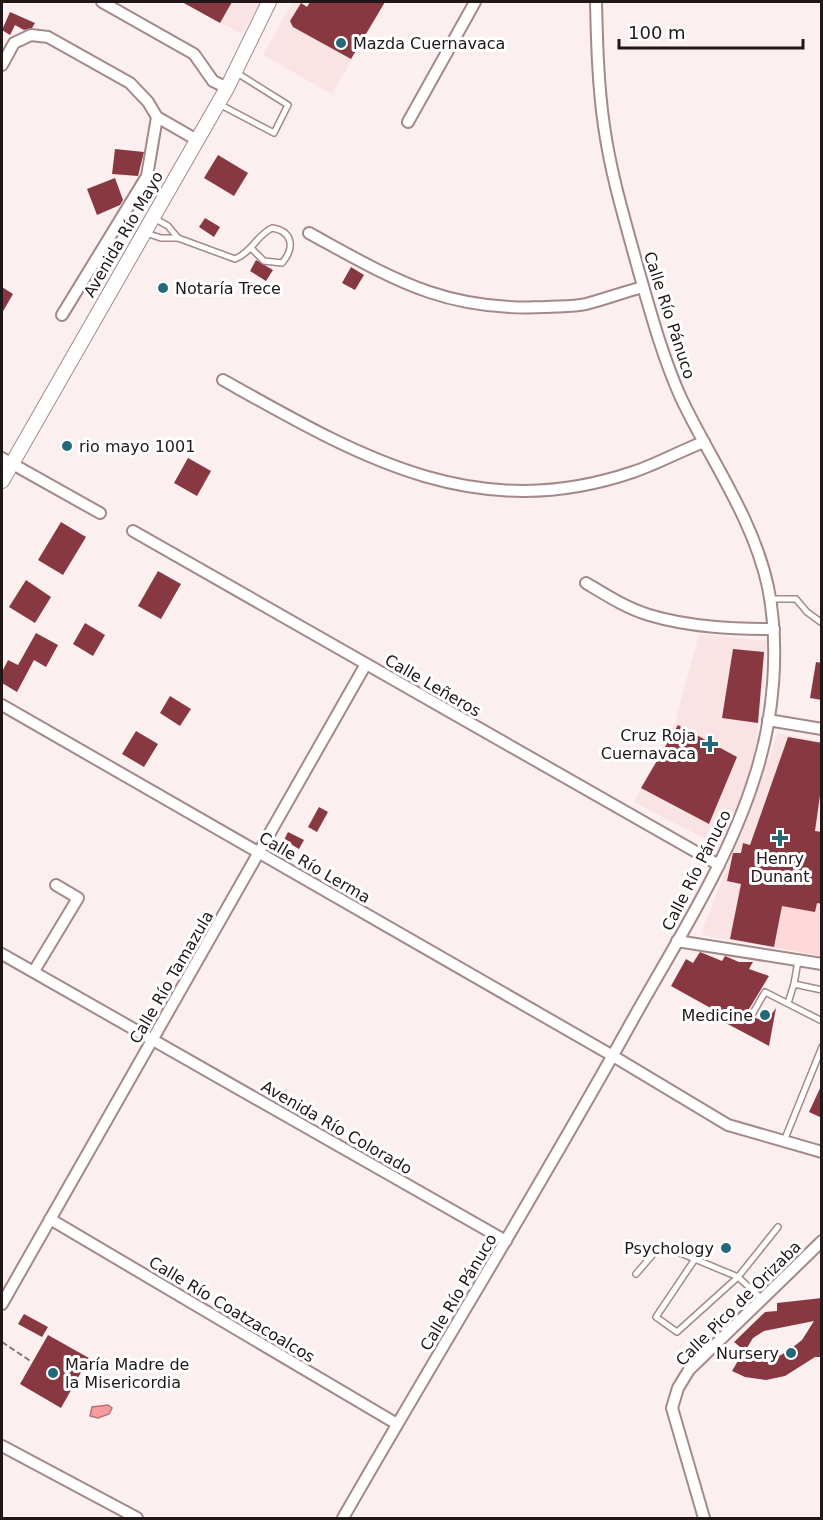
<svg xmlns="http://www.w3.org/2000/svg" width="823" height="1520" font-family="'DejaVu Sans',sans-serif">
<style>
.built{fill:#fae3e4}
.green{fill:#fdd9da}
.water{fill:#f79ba1;stroke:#b77378;stroke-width:1.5}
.building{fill:#883841}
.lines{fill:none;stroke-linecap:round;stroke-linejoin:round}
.service-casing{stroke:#a4898a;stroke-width:8}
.minor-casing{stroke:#a4898a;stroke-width:14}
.tertiary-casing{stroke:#a4898a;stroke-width:16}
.path{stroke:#847a7b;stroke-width:2;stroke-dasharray:6 3;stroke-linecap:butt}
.service{stroke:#fff;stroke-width:5}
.minor{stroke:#fff;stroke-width:10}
.tertiary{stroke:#fff;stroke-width:14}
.poi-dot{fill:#236978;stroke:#fff;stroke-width:2}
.labels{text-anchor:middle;stroke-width:6;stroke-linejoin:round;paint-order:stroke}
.poi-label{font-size:16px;fill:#211718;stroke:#fff;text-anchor:start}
.street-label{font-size:16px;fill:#211718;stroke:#fff}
</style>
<rect width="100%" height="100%" fill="#fbeff0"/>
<!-- built -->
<g class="built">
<path d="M182,2H260L242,34Z"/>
<path d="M293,2H385L332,94L263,55Z"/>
<path d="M699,634L767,641L754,764L723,848L634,802L675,723Z"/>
<path d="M778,733L821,741V956L701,935Z"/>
</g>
<!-- green -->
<path class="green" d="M817,903L821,904V956L774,947L782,906L815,912Z"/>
<!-- water -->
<path class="water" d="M108,1405L112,1408L109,1414L98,1418L90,1416L92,1407Z"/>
<!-- building -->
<g class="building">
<path d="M182,2H232L220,23Z"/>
<path d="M310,2H385L351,59L293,27L290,21L301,3L307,7Z"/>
<path d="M10,12L35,23L32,28L24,30L15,25L10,35L2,30Z"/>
<path d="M115,149L144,152L138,176L112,174Z"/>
<path d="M218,155L248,173L234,196L204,178Z"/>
<path d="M115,178L123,200L120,205L97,215L87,189Z"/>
<path d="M205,218L220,227L214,237L199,227Z"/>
<path d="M256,260L273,270L266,281L250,271Z"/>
<path d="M351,267L364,275L355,290L342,283Z"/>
<path d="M2,287L13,294L2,313Z"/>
<path d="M188,458L211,471L197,496L174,483Z"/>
<path d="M61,522L86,537L63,575L38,560Z"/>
<path d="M158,571L181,584L161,619L138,606Z"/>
<path d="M26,580L51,597L35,623L9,607Z"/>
<path d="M85,623L105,635L93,656L73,644Z"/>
<path d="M36,633L58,645L46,667L34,660L17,692L2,683V672L8,660L18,665Z"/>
<path d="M733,649L764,652L758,723L722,718Z"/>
<path d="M816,662L822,663V700L810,698Z"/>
<path d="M170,696L191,709L180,726L160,713Z"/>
<path d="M678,725L737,757L709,824L641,788Z"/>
<path d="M136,731L158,744L144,767L122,754Z"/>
<path d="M788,737L822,743V781L815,831L822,832V904L817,903L815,912L782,906L774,947L730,939L741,884L727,881L733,853H741L743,843L750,845Z"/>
<path d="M319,807L328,812L317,832L308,827Z"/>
<path d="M288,832L304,840L299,849L284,840Z"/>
<path d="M700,952L722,961L725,956L739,962H753L749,969L769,976L746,1014L766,1022L776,1008L769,1046L722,1021L725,1016L671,986L686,959L693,963Z"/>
<path d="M822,1084V1118L809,1112Z"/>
<path d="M822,1298V1357H815L785,1376L766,1380L745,1377L732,1371L742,1354L766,1358L781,1355L792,1348L802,1340L814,1321L764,1331L753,1338L745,1351L734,1342L765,1312L777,1311V1303Z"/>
<path d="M24,1314L48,1327L42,1337L18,1324Z"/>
<path d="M48,1335L89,1358L61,1408L20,1384Z"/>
</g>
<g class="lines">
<!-- service casing -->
<g class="service-casing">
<g id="service">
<path d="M219,104L274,133L288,105L237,73"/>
<path d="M154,218L168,226L178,238"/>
<path d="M146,233L161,238H178L235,259C252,252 256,236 272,228C293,231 295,248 282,263L264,261L252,249"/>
<path d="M770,599H796L807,612L822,623"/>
<path d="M794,984L798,961"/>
<path d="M788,1003L794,984L822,990"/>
<path d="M753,1013L765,992L822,1021"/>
<path d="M784,1141L822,1047"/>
<path d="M636,1274L661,1245L738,1277L677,1332L656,1317L695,1259"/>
<path d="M762,1299L738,1277L778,1227"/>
</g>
</g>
<!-- minor casing -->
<g class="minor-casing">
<g id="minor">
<path d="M102,2L194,54L213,81L227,88"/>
<path d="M2,65L14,43L31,35L48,37L130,83L148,102L157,117L197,140"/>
<path d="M408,122L475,2"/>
<path d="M309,233C393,279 445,312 545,307C558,306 573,307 586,304C605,299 624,292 643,287"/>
<path d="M62,315L147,176L157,117"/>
<path d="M223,380C357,455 474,526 633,472C657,464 680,451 704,442"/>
<path d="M2,458L100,513"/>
<path d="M133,531L719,865"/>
<path d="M586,583C606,595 626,608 649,615C689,627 732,629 774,629"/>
<path d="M2,705L613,1056L728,1125L822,1152"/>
<path d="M768,720L822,729"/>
<path d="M677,941L822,964"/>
<path d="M2,954L506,1241"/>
<path d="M34,971L78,898L56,885"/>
<path d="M50,1219L397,1424"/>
<path d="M2,1304L366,664"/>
<path d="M2,1446L137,1518"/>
<path d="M343,1518C438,1352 539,1189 632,1021C676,942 728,863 755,776C774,718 780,647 768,587C753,518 711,461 681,398C663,358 651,314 639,272C626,224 611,176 604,126C598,85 597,43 596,2"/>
<path d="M704,1518L672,1408L678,1388L689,1370L822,1241"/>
</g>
</g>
<!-- tertiary casing -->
<g class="tertiary-casing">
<path id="tertiary" d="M2,481L227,88L269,2"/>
</g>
<!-- path -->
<path class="path" d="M2,1342L32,1362"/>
<!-- service -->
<use href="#service" class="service"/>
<!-- minor -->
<use href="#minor" class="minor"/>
<!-- tertiary -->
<use href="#tertiary" class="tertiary"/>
</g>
<!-- markers -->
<g class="poi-dot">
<circle cx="341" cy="43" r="6"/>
<circle cx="163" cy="288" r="6"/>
<circle cx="67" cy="446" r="6"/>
<path d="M707 735h6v6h6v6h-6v6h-6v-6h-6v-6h6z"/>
<path d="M777 829h6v6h6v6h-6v6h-6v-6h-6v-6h6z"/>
<circle cx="765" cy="1015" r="6"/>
<circle cx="726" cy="1248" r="6"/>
<circle cx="791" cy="1353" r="6"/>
<circle cx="53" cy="1373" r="6"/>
</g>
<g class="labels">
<!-- poi labels -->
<g class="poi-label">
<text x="353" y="49">Mazda Cuernavaca</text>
<text x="175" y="294">Notaría Trece</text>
<text x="79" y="452">rio mayo 1001</text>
<text x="696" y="741" text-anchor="end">Cruz Roja<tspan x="696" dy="18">Cuernavaca</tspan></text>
<text x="780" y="864" text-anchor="middle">Henry<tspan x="780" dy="18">Dunant</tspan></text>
<text x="753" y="1021" text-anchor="end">Medicine</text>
<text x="714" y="1254" text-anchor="end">Psychology</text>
<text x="779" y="1359" text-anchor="end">Nursery</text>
<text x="65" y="1370">María Madre de<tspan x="65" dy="18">la Misericordia</tspan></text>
</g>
<!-- street labels -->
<g class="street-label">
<text transform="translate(123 234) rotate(-60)" y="6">Avenida Río Mayo</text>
<text transform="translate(670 315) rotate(72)" y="6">Calle Río Pánuco</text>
<text transform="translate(433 685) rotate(30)" y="6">Calle Leñeros</text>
<text transform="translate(315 867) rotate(30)" y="6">Calle Río Lerma</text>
<text transform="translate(696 870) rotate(-63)" y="6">Calle Río Pánuco</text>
<text transform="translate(171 977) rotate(-60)" y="6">Calle Río Tamazula</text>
<text transform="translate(337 1127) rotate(30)" y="6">Avenida Río Colorado</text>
<text transform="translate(458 1292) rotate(-59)" y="6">Calle Río Pánuco</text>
<text transform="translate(738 1303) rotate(-45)" y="6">Calle Pico de Orizaba</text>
<text transform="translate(232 1309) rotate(31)" y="6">Calle Río Coatzacoalcos</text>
</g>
</g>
<!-- border -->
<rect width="823" height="1520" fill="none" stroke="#211718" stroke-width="6"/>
<!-- scale -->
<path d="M619 39v9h184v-9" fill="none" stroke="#211718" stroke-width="3"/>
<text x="628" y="39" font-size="18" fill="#211718" stroke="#ffffff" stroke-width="4.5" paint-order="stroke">100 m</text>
</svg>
